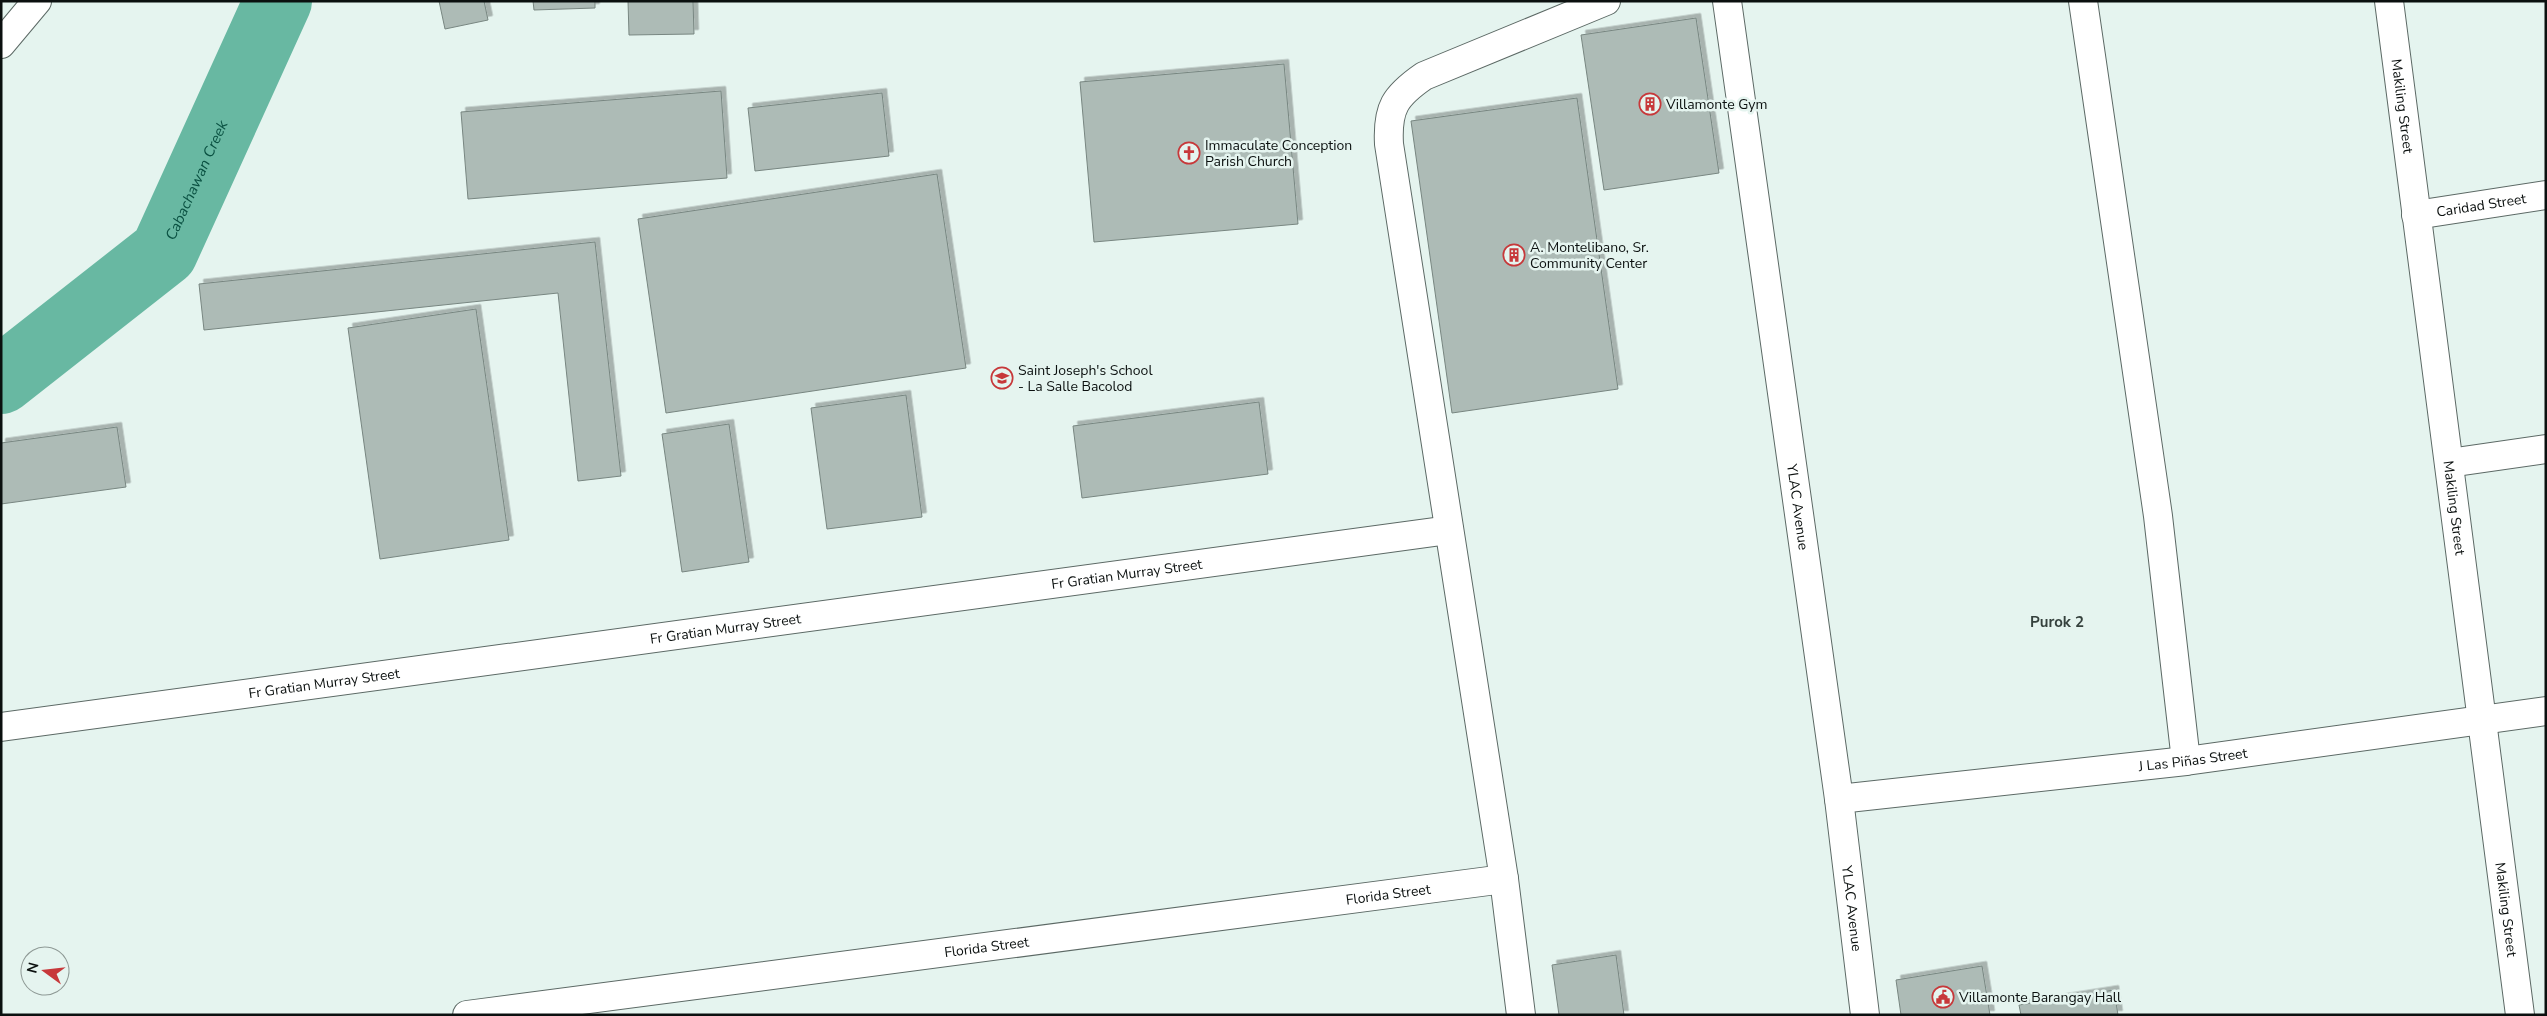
<svg xmlns="http://www.w3.org/2000/svg" width="2547" height="1016" font-family="'Nunito Sans',sans-serif">
<style>
.lines{fill:none;stroke-linecap:round;stroke-linejoin:round}
.river{stroke:#68b8a2;stroke-width:68}
.building{fill:#adbbb6;stroke:#788681;filter:url(#shadow)}
.street-casing{stroke:#5c6965;stroke-width:30}
.secondary-casing{stroke:#5c6965;stroke-width:30}
.street{stroke:#fff;stroke-width:28}
.secondary{stroke:#fff;stroke-width:28}
.labels{text-anchor:middle;stroke-width:5;stroke-linejoin:round;paint-order:stroke}
.poi-label{font-size:14px;fill:#0b100f;stroke:#e5f4ef;text-anchor:start}
.street-label{font-size:14px;fill:#0b100f;stroke:#e5f4ef}
.water-label{font-size:15px;font-style:italic;fill:#0a5142;stroke:#e5f4ef}
.neighbourhood-label{font-size:15px;font-weight:bold;fill:#35413d;stroke:#e5f4ef}
</style>
<defs>
<filter id="shadow"><feDropShadow dx="4.5" dy="-4.5" stdDeviation="0" flood-color="#0004"/></filter>
</defs>
<rect width="100%" height="100%" fill="#e5f4ef"/>
<g class="lines">
<!-- river -->
<path class="river" id="s1" d="M1,380L164,252L278,1"/>
</g>
<!-- building -->
<g class="building">
<path d="M439,1H484L488,20L445,29Z"/>
<path d="M533,1H595V8L534,10Z"/>
<path d="M628,1H693L694,34L629,35Z"/>
<path d="M1696,18L1719,173L1604,190L1581,35Z"/>
<path d="M1284,64L1298,224L1094,242L1080,82Z"/>
<path d="M721,91L727,178L468,199L461,112Z"/>
<path d="M882,93L889,156L755,171L748,108Z"/>
<path d="M1577,98L1618,389L1452,413L1411,121Z"/>
<path d="M937,174L966,368L666,413L638,219Z"/>
<path d="M595,242L621,476L578,481L558,293L204,330L199,284Z"/>
<path d="M476,309L509,540L380,559L348,328Z"/>
<path d="M906,395L922,517L827,529L811,408Z"/>
<path d="M1259,402L1268,474L1082,498L1073,426Z"/>
<path d="M729,424L749,562L682,572L662,434Z"/>
<path d="M117,427L126,487L1,504V443Z"/>
<path d="M1616,955L1624,1015H1559L1552,965Z"/>
<path d="M1982,966L1990,1015H1901L1896,980Z"/>
<path d="M2114,990L2118,1015H2021L2019,1005Z"/>
</g>
<g class="lines">
<!-- street casing -->
<g class="street-casing">
<g id="street">
<path d="M2083,1L2158,516L2186,761"/>
<path id="s2" d="M2389,1L2520,1015"/>
<path id="s3" d="M2416,215L2546,195"/>
<path d="M2449,463L2546,449"/>
<path id="s4" d="M1,727L1449,530"/>
<path id="s5" d="M1839,799L2186,761L2546,711"/>
<path id="s6" d="M467,1015L1504,879"/>
<path d="M1521,1015L1504,879L1389,144C1387,108 1395,96 1424,76L1606,1"/>
</g>
</g>
<!-- secondary casing -->
<g class="secondary-casing">
<g id="secondary">
<path id="s7" d="M1727,1L1839,799L1865,1015"/>
<path d="M1,44L37,1"/>
</g>
</g>
<!-- street -->
<use href="#street" class="street"/>
<!-- secondary -->
<use href="#secondary" class="secondary"/>
</g>
<!-- icons -->
<defs>
<g id="building-ring" transform="scale(1.125)"><circle r="9.5" fill="#e5f4ef" stroke="#c7383a" stroke-width="1.5"/><path d="M-4-6H4V6H1V3H-1V6H-4ZM-2.5-4.3h1.7v1.8h-1.7ZM.8-4.3h1.7v1.8H.8ZM-2.5-1h1.7V.8h-1.7ZM.8-1h1.7V.8H.8Z" fill="#c7383a"/></g>
<g id="church-ring" transform="scale(1.125)"><circle r="9.5" fill="#e5f4ef" stroke="#c7383a" stroke-width="1.5"/><path d="M-1.2-6h2.4v3.5h3.3v2.4h-3.3V6h-2.4V-.1h-3.3v-2.4h3.3Z" fill="#c7383a"/></g>
<g id="school-ring" transform="scale(1.125)"><circle r="9.5" fill="#e5f4ef" stroke="#c7383a" stroke-width="1.5"/><path d="M0-5L7-2L0 1L-7-2ZM-4 1L0 2.5L4 1V4Q0 6-4 4Z" fill="#c7383a"/></g>
<g id="civic-ring" transform="scale(1.125)"><circle r="9.5" fill="#e5f4ef" stroke="#c7383a" stroke-width="1.5"/><path d="M-.6-6.5H3V-4.5H.6V-3L4-1V1h2V6H-6V1h2V-1L-.6-3ZM-1.2 2.5V6h2.4V2.5Z" fill="#c7383a"/></g>
</defs>
<g fill-rule="evenodd">
<use href="#building-ring" x="1650" y="104"/>
<use href="#church-ring" x="1189" y="153"/>
<use href="#building-ring" x="1514" y="255"/>
<use href="#school-ring" x="1002" y="378"/>
<use href="#civic-ring" x="1943" y="997"/>
</g>
<g class="labels">
<!-- poi labels -->
<g class="poi-label">
<text x="1666" y="109">Villamonte Gym</text>
<text x="1205" y="150">Immaculate Conception<tspan x="1205" dy="16">Parish Church</tspan></text>
<text x="1530" y="252">A. Montelibano, Sr.<tspan x="1530" dy="16">Community Center</tspan></text>
<text x="1018" y="375">Saint Joseph's School<tspan x="1018" dy="16">- La Salle Bacolod</tspan></text>
<text x="1959" y="1002">Villamonte Barangay Hall</text>
</g>
<!-- street labels -->
<g class="street-label">
<text dy="5" stroke="none"><textPath href="#s2" startOffset="106">Makiling Street</textPath></text>
<text dy="5" stroke="none"><textPath href="#s3" startOffset="66">Caridad Street</textPath></text>
<text dy="5" stroke="none"><textPath href="#s7" startOffset="511">YLAC Avenue</textPath></text>
<text dy="5" stroke="none"><textPath href="#s2" startOffset="511">Makiling Street</textPath></text>
<text dy="5" stroke="none"><textPath href="#s4" startOffset="1136">Fr Gratian Murray Street</textPath></text>
<text dy="5" stroke="none"><textPath href="#s4" startOffset="731">Fr Gratian Murray Street</textPath></text>
<text dy="5" stroke="none"><textPath href="#s4" startOffset="326">Fr Gratian Murray Street</textPath></text>
<text dy="5" stroke="none"><textPath href="#s5" startOffset="356">J Las Piñas Street</textPath></text>
<text dy="5" stroke="none"><textPath href="#s6" startOffset="929">Florida Street</textPath></text>
<text dy="5" stroke="none"><textPath href="#s7" startOffset="916">YLAC Avenue</textPath></text>
<text dy="5" stroke="none"><textPath href="#s2" startOffset="916">Makiling Street</textPath></text>
<text dy="5" stroke="none"><textPath href="#s6" startOffset="524">Florida Street</textPath></text>
</g>
<!-- water labels -->
<g class="water-label">
<text dy="5" stroke="none"><textPath href="#s1" startOffset="286">Cabachawan Creek</textPath></text>
</g>
<!-- neighbourhood labels -->
<g class="neighbourhood-label">
<text x="2057" y="627">Purok 2</text>
</g>
</g>
<!-- border -->
<rect width="2547" height="1016" fill="none" stroke="#0b100f" stroke-width="5"/>
<!-- north arrow -->
<g transform="translate(45 971) rotate(285)"><circle r="24" fill="#e5f4ef" stroke="#8e9995"/>
<path d="M0-4L9 19L0 12L-9 19Z" fill="#c7383a"/>
<text y="-8" font-size="14" font-weight="bold" text-anchor="middle" fill="#0b100f">N</text>
</g>
</svg>
